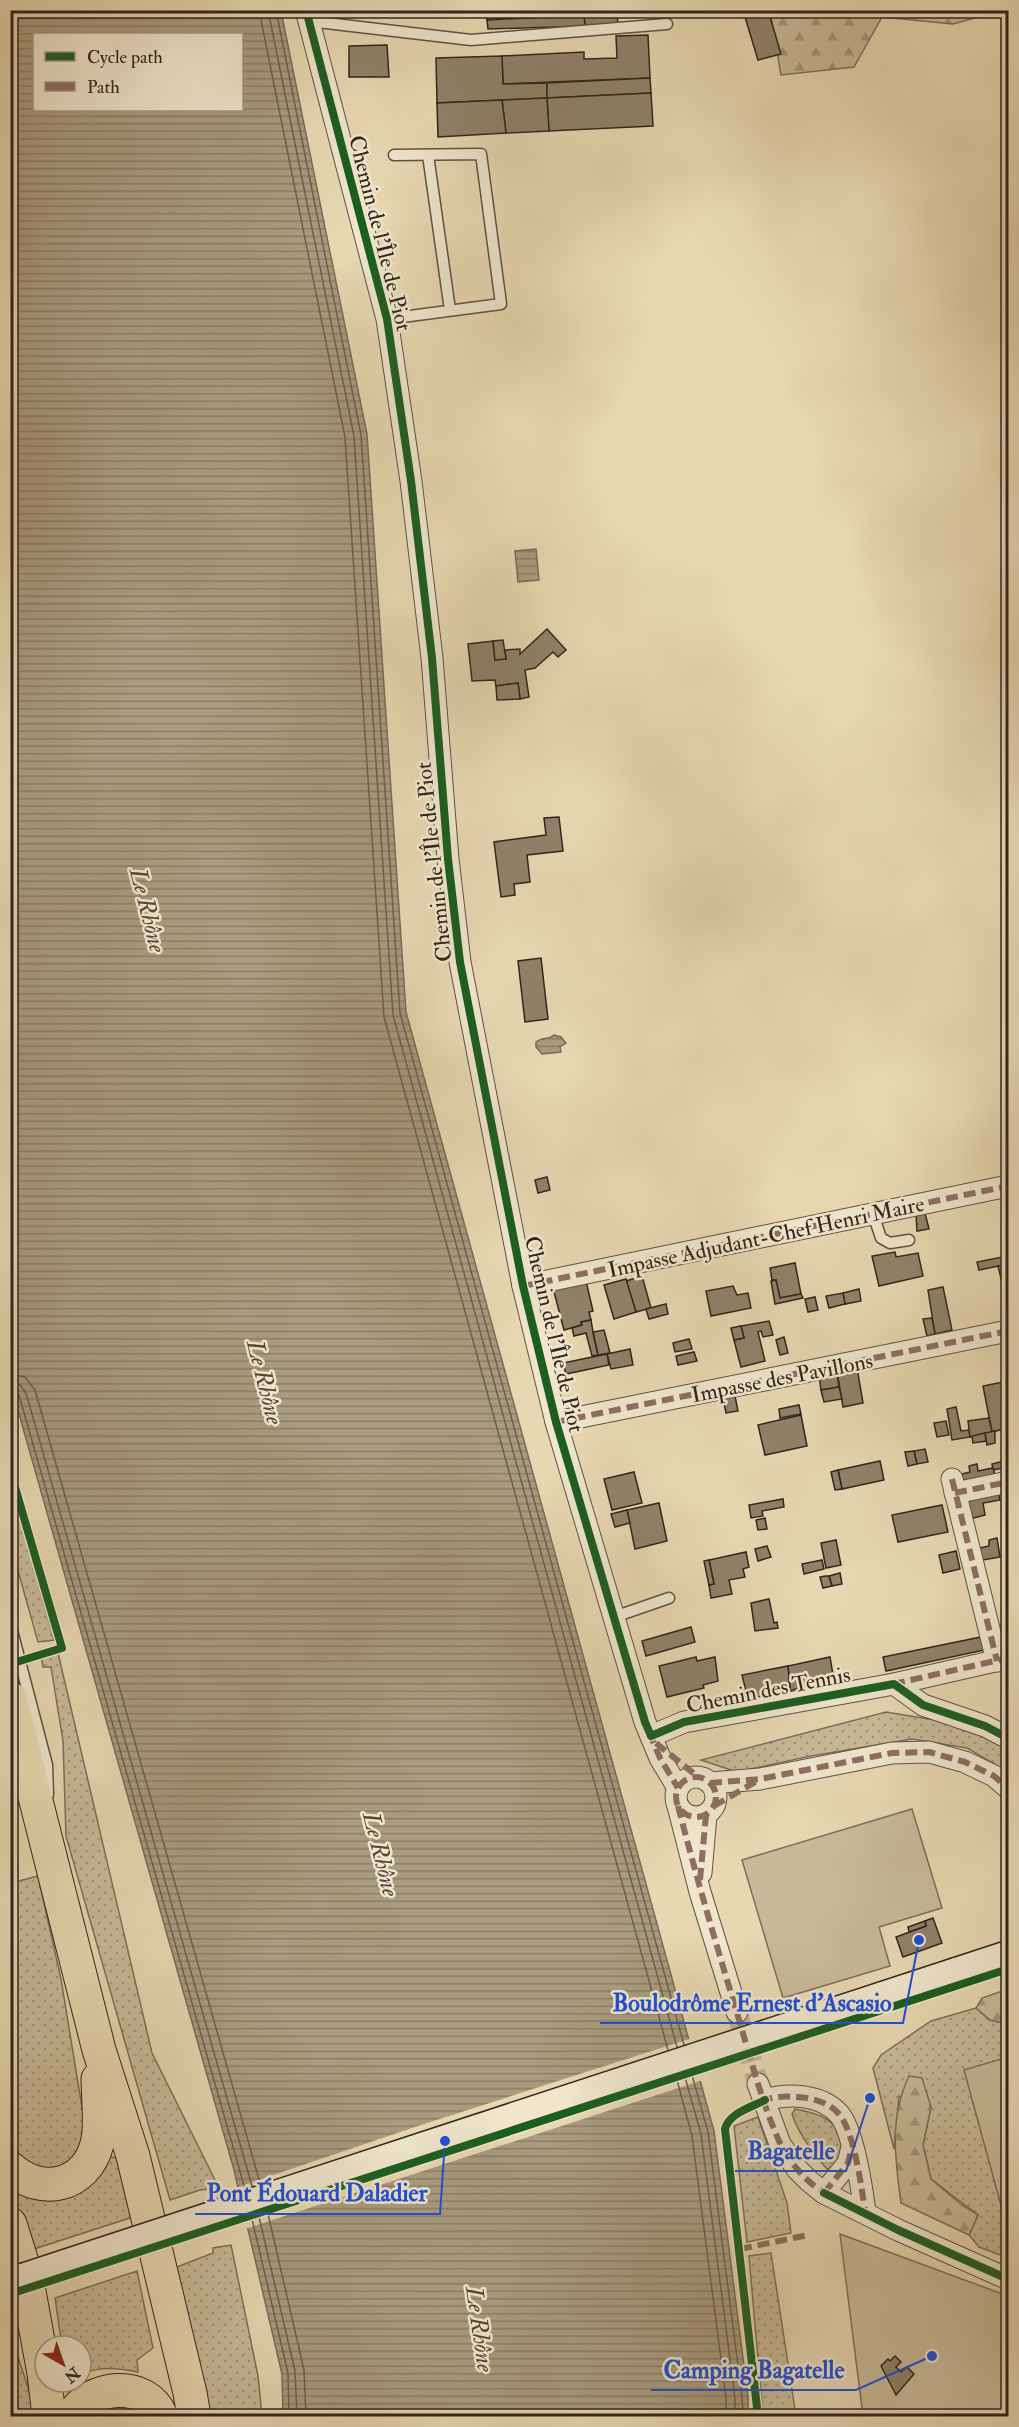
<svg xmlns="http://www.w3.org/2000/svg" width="1019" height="2427" font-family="'IM FELL Double Pica',serif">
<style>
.grass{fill:url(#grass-dots);stroke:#7c705b;stroke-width:1.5}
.forest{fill:url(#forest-firs);stroke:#7c705b;stroke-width:1.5}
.park{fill:#c8ba99;stroke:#7c705b;stroke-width:1.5}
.water{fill:url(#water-rules);stroke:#796c58;stroke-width:1.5;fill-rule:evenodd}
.pier{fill:#e7d8b2}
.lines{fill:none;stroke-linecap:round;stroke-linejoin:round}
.shore{stroke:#6c604e;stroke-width:1.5}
.building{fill:#8f826a;stroke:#30251d;stroke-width:1.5}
.street-tunnel{stroke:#c2b494;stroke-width:21;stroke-dasharray:21 10;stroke-linecap:butt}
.lane-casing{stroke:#5e5242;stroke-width:13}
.street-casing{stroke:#5e5242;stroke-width:23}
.secondary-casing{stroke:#30251d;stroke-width:31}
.primary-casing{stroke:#30251d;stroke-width:35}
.lane{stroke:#efe6cd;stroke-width:10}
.street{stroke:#efe6cd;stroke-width:21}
.secondary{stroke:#efe6cd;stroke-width:28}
.primary{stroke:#e7d8b2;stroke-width:33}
.secondary-bridge-casing{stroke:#30251d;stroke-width:31;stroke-linecap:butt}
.secondary-bridge{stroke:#efe6cd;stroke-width:28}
.quiet{stroke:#8d6e63;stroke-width:6;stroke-dasharray:12 6;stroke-linecap:butt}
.cycleway-casing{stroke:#efe6cd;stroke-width:11}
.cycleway{stroke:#1b5e20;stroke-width:8}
.labels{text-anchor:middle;stroke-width:5;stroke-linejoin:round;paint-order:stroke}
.street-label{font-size:22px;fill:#30251d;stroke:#efe6cd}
.water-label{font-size:24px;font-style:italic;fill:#54483a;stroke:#efe6cd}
.leader{fill:none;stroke:#1d4ed8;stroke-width:2}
.callout-dot{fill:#1d4ed8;stroke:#efe6cd;stroke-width:2}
.callout-label{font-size:24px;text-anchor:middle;font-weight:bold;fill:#1d4ed8;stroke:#efe6cd;stroke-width:5;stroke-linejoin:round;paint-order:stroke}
</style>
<defs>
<pattern id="grass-dots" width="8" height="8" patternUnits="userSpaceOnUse" patternTransform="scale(1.5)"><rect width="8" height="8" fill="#c8ba99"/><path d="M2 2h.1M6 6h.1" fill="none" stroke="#a3977c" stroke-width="1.8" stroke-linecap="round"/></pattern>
<pattern id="forest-firs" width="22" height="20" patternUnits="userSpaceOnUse" patternTransform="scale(1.5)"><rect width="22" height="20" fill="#c8ba99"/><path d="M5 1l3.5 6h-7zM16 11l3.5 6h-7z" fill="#a3977c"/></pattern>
<pattern id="water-rules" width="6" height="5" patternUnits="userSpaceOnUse" patternTransform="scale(1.5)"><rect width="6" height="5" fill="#a99b7f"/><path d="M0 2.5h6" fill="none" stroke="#8a7e67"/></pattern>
</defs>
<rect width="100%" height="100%" fill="#e7d8b2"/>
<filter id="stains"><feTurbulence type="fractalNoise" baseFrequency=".00333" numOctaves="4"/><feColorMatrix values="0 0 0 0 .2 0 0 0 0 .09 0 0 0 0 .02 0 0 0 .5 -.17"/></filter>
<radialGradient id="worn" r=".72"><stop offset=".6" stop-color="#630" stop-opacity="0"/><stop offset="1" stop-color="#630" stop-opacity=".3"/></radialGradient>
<!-- grass -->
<g class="grass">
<path d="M11,1496H14L54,1640L38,1642L11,1546Z"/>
<path d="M58,1653L152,2053L219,2188L200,2190L170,2200L66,1836L63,1741L51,1667H43L41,1656Z"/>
<path d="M886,1712L965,1725L1008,1745V1772L967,1748L912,1739L811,1756L737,1772L701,1760Z"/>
<path d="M38,1876L61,1979L87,2138L81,2152L52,2173L31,2169L11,2151V1883Z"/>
<path d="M976,2008L990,2020L1008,2024V2258L979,2247L969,2235L978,2215L931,2179L923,2145L931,2107L899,2096L894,2149L873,2068L881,2055L931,2021Z"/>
<path d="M795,2109C824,2115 838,2119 845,2151L835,2166L827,2169C812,2151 799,2135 792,2114Z"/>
<path d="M758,2117L787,2203L791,2233L747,2242L734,2126Z"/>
<path d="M111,2157L117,2158L133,2217L31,2250L11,2189Z"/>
<path d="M231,2245L258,2376L262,2416H205L177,2267L213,2253V2248Z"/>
<path d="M771,2253L796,2416H763L749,2256Z"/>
<path d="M137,2271L153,2348L137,2360L138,2372C118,2368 101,2366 81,2374V2346H62L55,2298Z"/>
<path d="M10,2333L33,2402V2416H11Z"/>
</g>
<!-- forest -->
<g class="forest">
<path d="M770,11H1000L953,24L882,17L854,67L781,75Z"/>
<path d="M1008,1989V2024L990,2020L976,2008L982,1998Z"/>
<path d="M909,2076L922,2078L931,2107L923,2145L931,2179L962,2205L978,2215L969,2235L901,2203C895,2159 889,2118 909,2076Z"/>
</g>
<!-- park -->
<g class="park">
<path d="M912,1809L942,1908L879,1927L890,1966L783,1998L742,1860Z"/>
<path d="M1008,2057V2231L964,2070Z"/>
<path d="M840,2234L1008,2296V2416H863Z"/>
</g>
<!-- water -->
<g class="water">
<path d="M10,11H281L367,434L406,1012L714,2131L748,2397V2416H283L282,2374L234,2170L11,1386ZM34,34H242V110H34Z"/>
<path d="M536,549L539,580L518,582L515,551Z"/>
<path d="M554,1035L561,1037L566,1043L560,1047L561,1052L542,1054L536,1047V1042C542,1037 548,1040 554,1035Z"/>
</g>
<!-- pier -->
<path class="pier" d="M692,2038L703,2080L245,2229L235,2188L424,2124Z"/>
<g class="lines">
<!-- shore -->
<g class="shore">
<path d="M259,10L345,437L384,1017L668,2050"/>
<path d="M268,10L354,436L393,1015L677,2047"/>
<path d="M276,10L361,435L400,1013L684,2045"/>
<path d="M10,1374L25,1377L35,1390L260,2183"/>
<path d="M10,1383L20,1385L26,1393L252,2186"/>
<path d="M10,1390L16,1391L19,1395L245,2189"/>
<path d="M692,2075L708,2132L742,2397L743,2416"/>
<path d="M685,2077L701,2134L735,2398V2416"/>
<path d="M677,2080L692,2136L726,2398V2416"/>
<path d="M268,2214L304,2370L306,2416"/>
<path d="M259,2217L295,2371L297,2416"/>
<path d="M252,2219L288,2373L289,2416"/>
</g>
</g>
<!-- building -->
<g class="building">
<path d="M486,10H632V13L617,14L618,25L585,26L584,15L487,20Z"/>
<path d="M768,10L781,54L758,60L745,17Z"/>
<path d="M584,15L585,26L488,29L487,20Z"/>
<path d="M648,35L650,78L503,84L502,56L584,52V59L617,58L616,36Z"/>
<path d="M387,45L389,77H349V46Z"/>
<path d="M502,56L503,84L547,83V98L437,103L436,58Z"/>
<path d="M650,78L651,93L547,98V83Z"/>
<path d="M651,93L653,126L549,131L547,98Z"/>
<path d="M547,98L549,131L506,133L502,100Z"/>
<path d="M502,100L506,133L438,137L437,103Z"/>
<path d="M547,629L566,650L558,657L553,652L535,668L525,670L529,697L520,699L518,683L496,686L495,680L472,681L468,644L493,641L495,660L506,659L505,650L520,649V654Z"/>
<path d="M503,640L506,659L495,660L493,641Z"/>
<path d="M518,683L520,699L497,700L496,686Z"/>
<path d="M559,817L563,851L527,855L530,882L514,884L515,895L501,897L494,842L546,835L544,818Z"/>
<path d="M541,958L548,1019L525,1022L518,961Z"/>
<path d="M547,1177L550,1190L538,1193L535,1180Z"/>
<path d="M925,1213L929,1229L917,1231L916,1215Z"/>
<path d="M895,1252L896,1257L918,1253L923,1276L879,1286L872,1256Z"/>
<path d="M1008,1256V1264L979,1270L977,1262Z"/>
<path d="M795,1263L801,1294L780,1298L776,1280H772L770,1268Z"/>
<path d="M1008,1264V1290L1004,1291L998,1266Z"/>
<path d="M642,1276L651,1308L636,1312L626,1281Z"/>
<path d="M626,1279L636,1312L614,1319L604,1285Z"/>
<path d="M776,1280L780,1298L801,1294L803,1298L775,1304L771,1281Z"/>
<path d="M586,1281L593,1311L589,1312L591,1320L581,1322L582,1325L564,1330L553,1288Z"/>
<path d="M733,1286L737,1295L748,1293L751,1308L711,1316L706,1291Z"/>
<path d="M943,1287L952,1330L935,1334L928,1290Z"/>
<path d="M859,1289L861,1301L845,1304L843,1293Z"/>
<path d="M843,1293L845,1304L829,1308L826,1296Z"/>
<path d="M815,1297L818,1310L808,1312L805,1299Z"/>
<path d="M666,1304L668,1314L649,1319L646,1309Z"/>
<path d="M932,1318L935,1334L927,1336L923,1319Z"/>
<path d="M591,1320L593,1332L598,1355L592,1356L586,1333L574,1336L572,1328L582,1325L581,1322Z"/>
<path d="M769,1321L773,1335L763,1337L761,1331L758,1332L765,1361L741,1367L734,1340L744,1338L741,1326Z"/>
<path d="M741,1326L744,1338L734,1340L731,1328Z"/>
<path d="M604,1330L610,1353L598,1355L593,1332Z"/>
<path d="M784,1337L788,1353L780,1355L776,1340Z"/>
<path d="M689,1339L692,1349L675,1352L673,1343Z"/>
<path d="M630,1349L633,1365L611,1369L607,1354Z"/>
<path d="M694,1352L697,1361L678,1365L676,1356Z"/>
<path d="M607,1354L609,1365L566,1374L563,1363Z"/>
<path d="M857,1368L863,1403L843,1407L837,1372Z"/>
<path d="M837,1372L839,1387L821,1390L819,1375Z"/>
<path d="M1008,1381V1428L992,1432L983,1386Z"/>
<path d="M839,1387L842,1399L824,1402L821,1390Z"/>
<path d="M735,1396L738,1411L726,1413L723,1399Z"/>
<path d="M799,1405L801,1414L780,1418L779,1409Z"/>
<path d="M956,1407L961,1431L969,1430L970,1437L952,1440L947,1409Z"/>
<path d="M801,1415L807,1446L765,1455L758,1425Z"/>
<path d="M989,1418L992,1432L970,1437L968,1421Z"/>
<path d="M946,1421L949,1435L937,1437L934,1423Z"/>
<path d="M995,1431V1443L987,1445L985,1433Z"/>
<path d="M985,1433L986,1441L973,1443L972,1436Z"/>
<path d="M925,1449L928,1462L917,1464L914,1451Z"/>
<path d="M914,1451L917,1464L908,1466L905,1452Z"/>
<path d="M1008,1460V1467L993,1470L992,1464Z"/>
<path d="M880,1461L884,1480L842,1489L838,1470Z"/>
<path d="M977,1464L978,1471L993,1468L996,1481L961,1488L958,1475L970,1472L969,1466Z"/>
<path d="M838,1470L842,1489L835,1490L831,1472Z"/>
<path d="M634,1472L642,1503L612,1510L604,1479Z"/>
<path d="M997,1487L1000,1500L983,1503L985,1515L966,1520L960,1495Z"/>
<path d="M783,1499L784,1507L762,1511L763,1516L751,1518L749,1505Z"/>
<path d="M659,1503L667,1541L635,1549L627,1510Z"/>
<path d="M942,1505L948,1532L898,1542L892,1515Z"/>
<path d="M627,1510L630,1523L615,1527L611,1514Z"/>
<path d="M765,1518L767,1529L758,1530L756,1520Z"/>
<path d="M997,1538L1000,1557L978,1561L975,1549L989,1546V1540Z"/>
<path d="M836,1540L841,1565L826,1568L821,1543Z"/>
<path d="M767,1546L771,1557L758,1561L755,1549Z"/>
<path d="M956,1551L960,1569L943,1573L939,1555Z"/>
<path d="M746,1552L749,1567L743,1569L745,1577L729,1580L732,1594L711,1598L709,1585L714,1584L709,1560Z"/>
<path d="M709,1560L714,1584L709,1585L704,1561Z"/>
<path d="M822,1560L824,1569L804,1574L802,1564Z"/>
<path d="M840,1573L842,1584L832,1586L829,1576Z"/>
<path d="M825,1576H829L832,1586L823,1588L820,1577Z"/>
<path d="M769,1599L774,1623L777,1622L778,1628L755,1631L751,1603Z"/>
<path d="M1008,1624V1646L996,1648L991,1627Z"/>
<path d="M691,1627L695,1642L646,1656L642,1641Z"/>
<path d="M986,1636L989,1649L886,1671L883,1657Z"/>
<path d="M696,1657L697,1661L715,1657L718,1681L703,1685L704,1688L667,1697L659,1666Z"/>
<path d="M830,1657L834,1681L804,1687L803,1684L798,1685L799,1688L790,1691L788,1666Z"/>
<path d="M788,1666L790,1691L748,1699L742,1675Z"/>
<path d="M933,1918L942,1943L903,1957L896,1937L926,1926L925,1921Z"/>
<path d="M925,1921L926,1926L909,1932L908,1927Z"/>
<path d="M895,2356L901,2362L896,2367L901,2372L907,2367L914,2374L896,2395L881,2366L888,2359L890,2361Z"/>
</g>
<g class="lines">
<!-- street-tunnel -->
<path class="street-tunnel" d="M737,2012L758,2084"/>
<!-- lane casing -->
<g class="lane-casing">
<g id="lane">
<path d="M309,21L471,40L667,24"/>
<path d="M428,155L450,310"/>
<path d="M387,319L501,304L481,154L394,155"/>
<path d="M873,1214L881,1238L890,1243L909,1240"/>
<path d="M614,1617L669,1598"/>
<path d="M10,1623L47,1765L48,1795"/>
</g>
</g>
<!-- street casing -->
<g class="street-casing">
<g id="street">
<path d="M306,10L387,319L411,481L432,658L448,859L460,962L523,1286L556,1422L645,1722L660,1758L678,1788"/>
<path d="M523,1286L1008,1186"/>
<path d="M556,1422L1008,1331"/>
<path d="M952,1479L997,1661"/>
<path d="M955,1493L1008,1482"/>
<path d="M894,1684L923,1705L985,1726L1008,1738"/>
<path d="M651,1736L684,1722L894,1684L1008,1658"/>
<circle cx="696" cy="1797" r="20"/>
<path d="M710,1783L760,1779L892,1753L929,1752L965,1762L994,1776L1008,1788"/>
<path d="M678,1806L700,1892L737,2012"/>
<path d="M701,1873L706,1815"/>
<path d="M758,2084L780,2144L797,2169L809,2181L824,2193L898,2230L1008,2279"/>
<path d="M765,2100C788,2093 821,2094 839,2114C853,2130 862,2189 865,2212"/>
<path d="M824,2193L848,2163L852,2147"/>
</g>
</g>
<!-- secondary casing -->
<g class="secondary-casing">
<path id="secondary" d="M956,1972L1008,1955"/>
</g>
<!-- primary casing -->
<g class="primary-casing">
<g id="primary">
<path d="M10,1698L99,2050L133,2156L190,2393L194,2416"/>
<path d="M10,2168C42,2197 86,2186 97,2144C102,2127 98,2098 98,2079"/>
<path d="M10,2224L26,2275L45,2379"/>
<path d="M45,2382L49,2416"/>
<path d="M72,2416C90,2385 146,2379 161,2416"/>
</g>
</g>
<!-- lane -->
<use href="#lane" class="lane"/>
<!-- street -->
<use href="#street" class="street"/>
<!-- secondary -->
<use href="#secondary" class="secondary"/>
<!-- primary -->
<use href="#primary" class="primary"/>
<!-- secondary-bridge casing -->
<g class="secondary-bridge-casing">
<path id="secondary-bridge" d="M10,2282L956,1972"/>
</g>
<!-- secondary-bridge -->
<use href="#secondary-bridge" class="secondary-bridge"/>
<!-- quiet -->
<g class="quiet">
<path d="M523,1286L1008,1186"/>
<path d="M556,1422L1008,1331"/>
<path d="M952,1479L997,1661"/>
<path d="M955,1493L1008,1482"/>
<path d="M893,1684L1008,1658"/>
<path d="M649,1732L660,1758L678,1788"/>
<path d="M656,1743L698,1777"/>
<circle cx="696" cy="1797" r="20"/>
<path d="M710,1783L760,1779L892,1753L929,1752L965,1762L994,1776L1008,1788"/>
<path d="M678,1806C696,1876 716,1944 737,2013C750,2056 761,2101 780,2143C790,2163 808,2185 829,2195"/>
<path d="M714,1806L757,1781"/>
<path d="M700,1880L706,1815"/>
<path d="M761,2102C773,2096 784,2096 797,2097C812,2098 829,2102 839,2114C854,2131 862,2189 865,2212"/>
<path d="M824,2193L848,2163L851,2151"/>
<path d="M740,2249L808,2235"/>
</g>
<!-- cycleway casing -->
<g class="cycleway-casing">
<g id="cycleway">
<path d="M306,10L387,319L411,481L432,658L448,859L460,962L523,1286L556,1422L645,1722L651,1736L684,1722L894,1684L923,1705L985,1726L1008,1738"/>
<path d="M10,1470L62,1648L10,1664"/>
<path d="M824,2193L898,2230L1008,2279"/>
<path d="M10,2294L1008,1969"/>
<path d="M758,2416L725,2129C729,2113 752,2107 765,2100"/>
</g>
</g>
<!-- cycleway -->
<use href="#cycleway" class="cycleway"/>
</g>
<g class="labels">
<!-- street labels -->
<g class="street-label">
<text transform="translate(381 233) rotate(76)" y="8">Chemin de l'Île de Piot</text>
<text transform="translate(433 862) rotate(-96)" y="8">Chemin de l'Île de Piot</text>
<text transform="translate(766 1236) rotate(-12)" y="8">Impasse Adjudant-Chef Henri Maire</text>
<text transform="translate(555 1334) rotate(77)" y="8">Chemin de l'Île de Piot</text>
<text transform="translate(782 1377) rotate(-11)" y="8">Impasse des Pavillons</text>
<text transform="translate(768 1689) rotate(-11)" y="8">Chemin des Tennis</text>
</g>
<!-- water labels -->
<g class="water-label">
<text transform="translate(148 910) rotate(76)" y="8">Le Rhône</text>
<text transform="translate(265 1382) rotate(76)" y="8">Le Rhône</text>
<text transform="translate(381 1854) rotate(76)" y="8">Le Rhône</text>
<text transform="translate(480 2329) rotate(82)" y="8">Le Rhône</text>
</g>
</g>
<!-- callouts -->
<path class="leader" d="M919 1940L903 2023H600M870 2098L846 2171H735M445 2141L440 2214H195M932 2356L856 2390H651"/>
<g class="callout-dot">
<circle cx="919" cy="1940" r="6"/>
<circle cx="870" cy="2098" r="6"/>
<circle cx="445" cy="2141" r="6"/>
<circle cx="932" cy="2356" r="6"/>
</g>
<g class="callout-label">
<text x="752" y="2011">Boulodrôme Ernest d’Ascasio</text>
<text x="791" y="2159">Bagatelle</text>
<text x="317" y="2201">Pont Édouard Daladier</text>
<text x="754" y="2378">Camping Bagatelle</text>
</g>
<!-- margin -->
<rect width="1019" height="2427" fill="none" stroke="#e7d8b2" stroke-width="36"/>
<rect x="12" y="12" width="995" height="2403" fill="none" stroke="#30251d" stroke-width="3"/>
<rect x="18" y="18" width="983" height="2391" fill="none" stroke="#30251d" stroke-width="1.5"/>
<!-- legend -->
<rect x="33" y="33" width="210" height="78" fill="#efe6cd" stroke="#a39987" stroke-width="1.5"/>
<rect x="45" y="52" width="30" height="9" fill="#1b5e20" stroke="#a39987" stroke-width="1.5"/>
<text x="87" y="63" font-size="18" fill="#30251d">Cycle path</text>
<rect x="45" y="82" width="30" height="9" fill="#8d6e63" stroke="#a39987" stroke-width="1.5"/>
<text x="87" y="93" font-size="18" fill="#30251d">Path</text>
<!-- north arrow -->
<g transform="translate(63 2364) rotate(140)"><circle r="28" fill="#efe6cd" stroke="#a39987" stroke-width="1.5"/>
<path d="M0-4.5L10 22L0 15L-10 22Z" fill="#8f2418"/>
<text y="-9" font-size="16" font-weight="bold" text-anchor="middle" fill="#30251d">N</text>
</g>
<rect width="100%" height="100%" filter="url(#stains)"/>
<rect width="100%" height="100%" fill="url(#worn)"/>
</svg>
